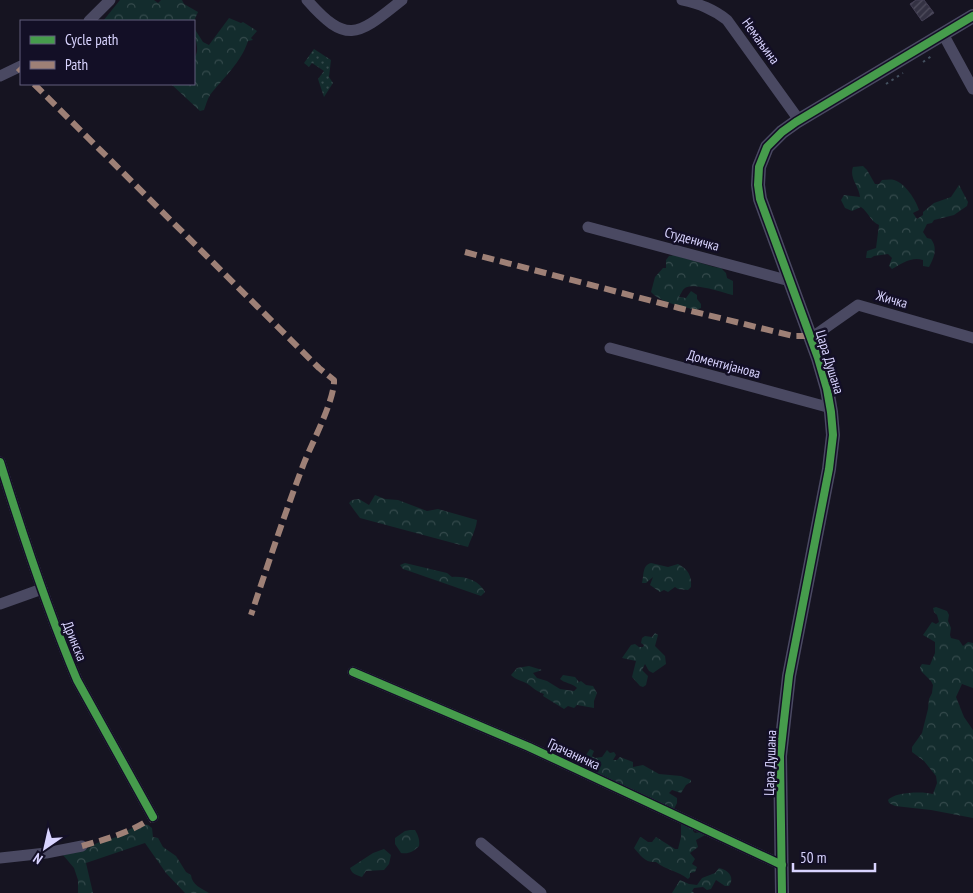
<svg xmlns="http://www.w3.org/2000/svg" width="973" height="893" font-family="'PT Sans Narrow',sans-serif">
<style>
.grass{fill:url(#grass-dots)}
.forest{fill:url(#forest-crowns)}
.building{fill:url(#building-hatch);stroke:#433f54}
.lines{fill:none;stroke-linecap:round;stroke-linejoin:round}
.path{stroke:#44505f;stroke-width:2;stroke-dasharray:2.5 4;stroke-linecap:butt}
.minor{stroke:#4a4962;stroke-width:11}
.tertiary{stroke:#4a4962;stroke-width:14}
.quiet{stroke:#9e8076;stroke-width:6;stroke-dasharray:12 6;stroke-linecap:butt}
.cycleway-casing{stroke:#130f26;stroke-width:11}
.cycleway{stroke:#469c4c;stroke-width:8}
.labels{text-anchor:middle;stroke-width:5;stroke-linejoin:round;paint-order:stroke}
.street-label{font-size:14px;fill:#d9d4ff;stroke:#130f26}
</style>
<defs>
<pattern id="grass-dots" width="8" height="8" patternUnits="userSpaceOnUse" patternTransform="scale(1.25)"><rect width="8" height="8" fill="#132c2d"/><path d="M2 2h.1M6 6h.1" fill="none" stroke="#354a4c" stroke-width="1.8" stroke-linecap="round"/></pattern>
<pattern id="forest-crowns" width="20" height="18" patternUnits="userSpaceOnUse" patternTransform="scale(1.25)"><rect width="20" height="18" fill="#132c2d"/><path d="M2 6a3 3 0 1 1 6 0M12 15a3 3 0 1 1 6 0" fill="none" stroke="#354a4c"/></pattern>
<pattern id="building-hatch" width="6" height="6" patternUnits="userSpaceOnUse" patternTransform="scale(1.25)"><rect width="6" height="6" fill="#343243"/><path d="M-1 1l2-2M0 6l6-6M5 7l2-2" fill="none" stroke="#514f5f"/></pattern>
</defs>
<rect width="100%" height="100%" fill="#161421"/>
<!-- grass -->
<path class="grass" d="M314,49L331,60L329,77L333,83L324,97L318,79L324,71L312,63L309,67L304,63Z"/>
<!-- forest -->
<g class="forest">
<path d="M120,0H154L158,3L161,0H182L184,4L198,12L194,21H103Z"/>
<path d="M229,18L241,23L243,22L257,31L251,38L253,40L248,41C241,63 223,78 210,95C207,100 206,105 204,110L200,111L171,84H194V58C201,49 194,40 194,28L203,42L209,45Z"/>
<path d="M863,166L867,170L875,184H879L882,180C886,180 890,179 894,180C905,183 916,200 919,210L913,213L917,219L923,215V212L934,203L951,197L959,185L968,202L967,206L954,215L934,220L932,223L927,224L923,232L927,238L931,239C938,248 934,258 929,267L923,266V260C912,256 901,264 892,269L889,266L892,258L888,254L874,256L871,258H866L867,251L876,248L879,225C871,222 869,213 861,207L852,211L845,208L841,200L844,195L860,197C859,186 849,178 853,167Z"/>
<path d="M674,255L714,267L721,268L726,273L727,278L733,281V295C724,293 693,282 685,288C682,290 681,294 679,297L686,298L691,291L697,295V299L701,304V308L696,310C684,307 659,302 651,292L655,277L663,268H666V260L669,256Z"/>
<path d="M375,495L385,499L398,500L427,511L438,509L477,520C476,530 471,538 468,547L360,518L354,510L349,503L352,500L359,499L369,505Z"/>
<path d="M405,563L447,573L452,577C464,576 479,580 485,592L481,596L409,571L403,569L400,565Z"/>
<path d="M651,563L668,567L678,564C688,569 692,576 691,587L688,590L678,589L675,587L668,592L664,590L660,592L650,585L653,577L646,583H642C644,576 642,565 651,563Z"/>
<path d="M936,607L947,611L949,615L948,621L951,628L950,635L951,638L959,640L963,646L968,642L973,643V688L962,684L956,697L964,717L973,730V818L931,810L895,806L889,803L888,800C894,792 923,791 933,794L937,783L936,776L924,761L912,752V747L922,733L928,709L929,699L932,693L933,685L931,681L921,671L920,667L922,664L930,665L935,653V642L923,635L932,622L936,624L939,622L937,615L934,612L933,608Z"/>
<path d="M655,633L658,635L655,646L665,656L666,664L653,673L649,671L645,664L642,670L648,676L646,685L643,687L640,686L632,677L636,661L622,658L631,645L635,644L639,647H643L644,645L641,643L642,638L645,636L652,637Z"/>
<path d="M529,666L542,670L533,673L537,678L547,681L560,689L574,691L577,688C572,683 564,683 560,679L563,675L575,677L579,682L581,681L586,685L593,686L597,693L594,701V708L577,705L574,708L568,706L564,709L543,696L544,694C535,691 533,687 526,683C520,680 516,680 511,675L517,668Z"/>
<path d="M590,749L594,751L592,756L595,758L602,757L607,750L610,753L614,752L616,755L613,760H617L620,757L633,762V767L643,765L659,774L681,776L691,780V782L686,785L681,793L672,790L669,793L677,798V803L673,811L591,771L584,758Z"/>
<path d="M141,824L148,825L152,828L153,837L158,838L163,847L176,856L186,872L191,875C192,885 201,888 209,893H185L166,873L145,843L86,863L93,893H78V880L74,868L63,855L83,851L97,843L123,835L126,831Z"/>
<path d="M681,824L694,827L693,831L695,833L701,832L707,834L696,840L698,847L690,853L695,859L692,864L697,867L695,872L690,873V877L688,879C678,871 666,870 656,862C645,863 641,856 634,848L640,837H641L648,842H652L656,837L675,849H678L681,837Z"/>
<path d="M410,830H415C418,835 420,840 419,846C413,852 409,854 401,853L395,844V838L405,831Z"/>
<path d="M384,849L391,855L389,864L384,870L366,871L362,877C356,875 352,874 350,868L373,853Z"/>
<path d="M719,868C729,870 735,878 729,886H725L716,880L711,889L707,890L703,887L694,888L692,891L694,893H672L680,880L689,884L697,885L702,878L715,873Z"/>
</g>
<!-- building -->
<path class="building" d="M916,0H924L934,13L922,21L910,4Z"/>
<g class="lines">
<!-- path -->
<g class="path">
<path d="M923,62L933,55"/>
<path d="M886,84L903,73"/>
</g>
<!-- minor -->
<g class="minor">
<path d="M307,0C348,47 359,34 402,0"/>
<path d="M682,0C700,4 713,9 727,20L799,120"/>
<path d="M89,21L110,0"/>
<path d="M943,34L973,89"/>
<path d="M0,76L21,66"/>
<path d="M588,227L790,281"/>
<path d="M811,338L858,305L973,338"/>
<path d="M610,348L831,408"/>
<path d="M0,462C23,536 47,609 77,680L153,817"/>
<path d="M0,604L42,589"/>
<path d="M353,672L529,747L782,865"/>
<path d="M481,843L541,893"/>
<path d="M0,858L46,853L82,846"/>
</g>
<!-- tertiary -->
<path class="tertiary" d="M782,893L780,756L789,676L829,469L833,435L831,412L827,389L818,358L760,199L758,185L759,167L767,147L782,132L796,122L973,16"/>
<!-- quiet -->
<g class="quiet">
<path d="M18,68L21,71"/>
<path d="M34,84L319,368L334,380C335,399 312,443 304,463C285,513 268,564 251,615"/>
<path d="M465,252L679,308L793,336H810"/>
<path d="M82,846C107,839 132,832 153,817"/>
</g>
<!-- cycleway casing -->
<g class="cycleway-casing">
<g id="cycleway">
<path d="M0,462C23,536 47,609 77,680L153,817"/>
<path d="M353,672L529,747L782,865"/>
<path d="M782,893L780,756L789,676L829,469L833,435L831,412L827,389L818,358L760,199L758,185L759,167L767,147L782,132L796,122L973,16"/>
</g>
</g>
<!-- cycleway -->
<use href="#cycleway" class="cycleway"/>
</g>
<g class="labels">
<!-- street labels -->
<g class="street-label">
<text transform="translate(761 41) rotate(54)" y="5">Немањина</text>
<text transform="translate(692 239) rotate(15)" y="5">Студеничка</text>
<text transform="translate(892 299) rotate(16)" y="5">Жичка</text>
<text transform="translate(830 362) rotate(73)" y="5">Цара Душана</text>
<text transform="translate(724 364) rotate(15)" y="5">Доментијанова</text>
<text transform="translate(75 641) rotate(68)" y="5">Дринска</text>
<text transform="translate(574 754) rotate(25)" y="5">Грачаничка</text>
<text transform="translate(770 763) rotate(-88)" y="5">Цара Душана</text>
</g>
</g>
<!-- legend -->
<rect x="20" y="20" width="175" height="65" fill="#130f26" stroke="#625e7d"/>
<rect x="30" y="36" width="25" height="8" fill="#469c4c" stroke="#625e7d"/>
<text x="65" y="45" font-size="15" fill="#d9d4ff">Cycle path</text>
<rect x="30" y="61" width="25" height="8" fill="#9e8076" stroke="#625e7d"/>
<text x="65" y="70" font-size="15" fill="#d9d4ff">Path</text>
<!-- north arrow -->
<g transform="translate(45 848) rotate(214)" stroke="#130f26" stroke-width="4" paint-order="stroke">
<path d="M0-4L9 19L0 12L-9 19Z" fill="#d9d4ff"/>
<text y="-8" font-size="14" font-weight="bold" text-anchor="middle" fill="#d9d4ff">N</text>
</g>
<!-- scale -->
<path d="M793 863v8h82v-8" fill="none" stroke="#d9d4ff" stroke-width="2.5"/>
<text x="800" y="863" font-size="15" fill="#d9d4ff" stroke="#130f26" stroke-width="4" paint-order="stroke">50 m</text>
</svg>
